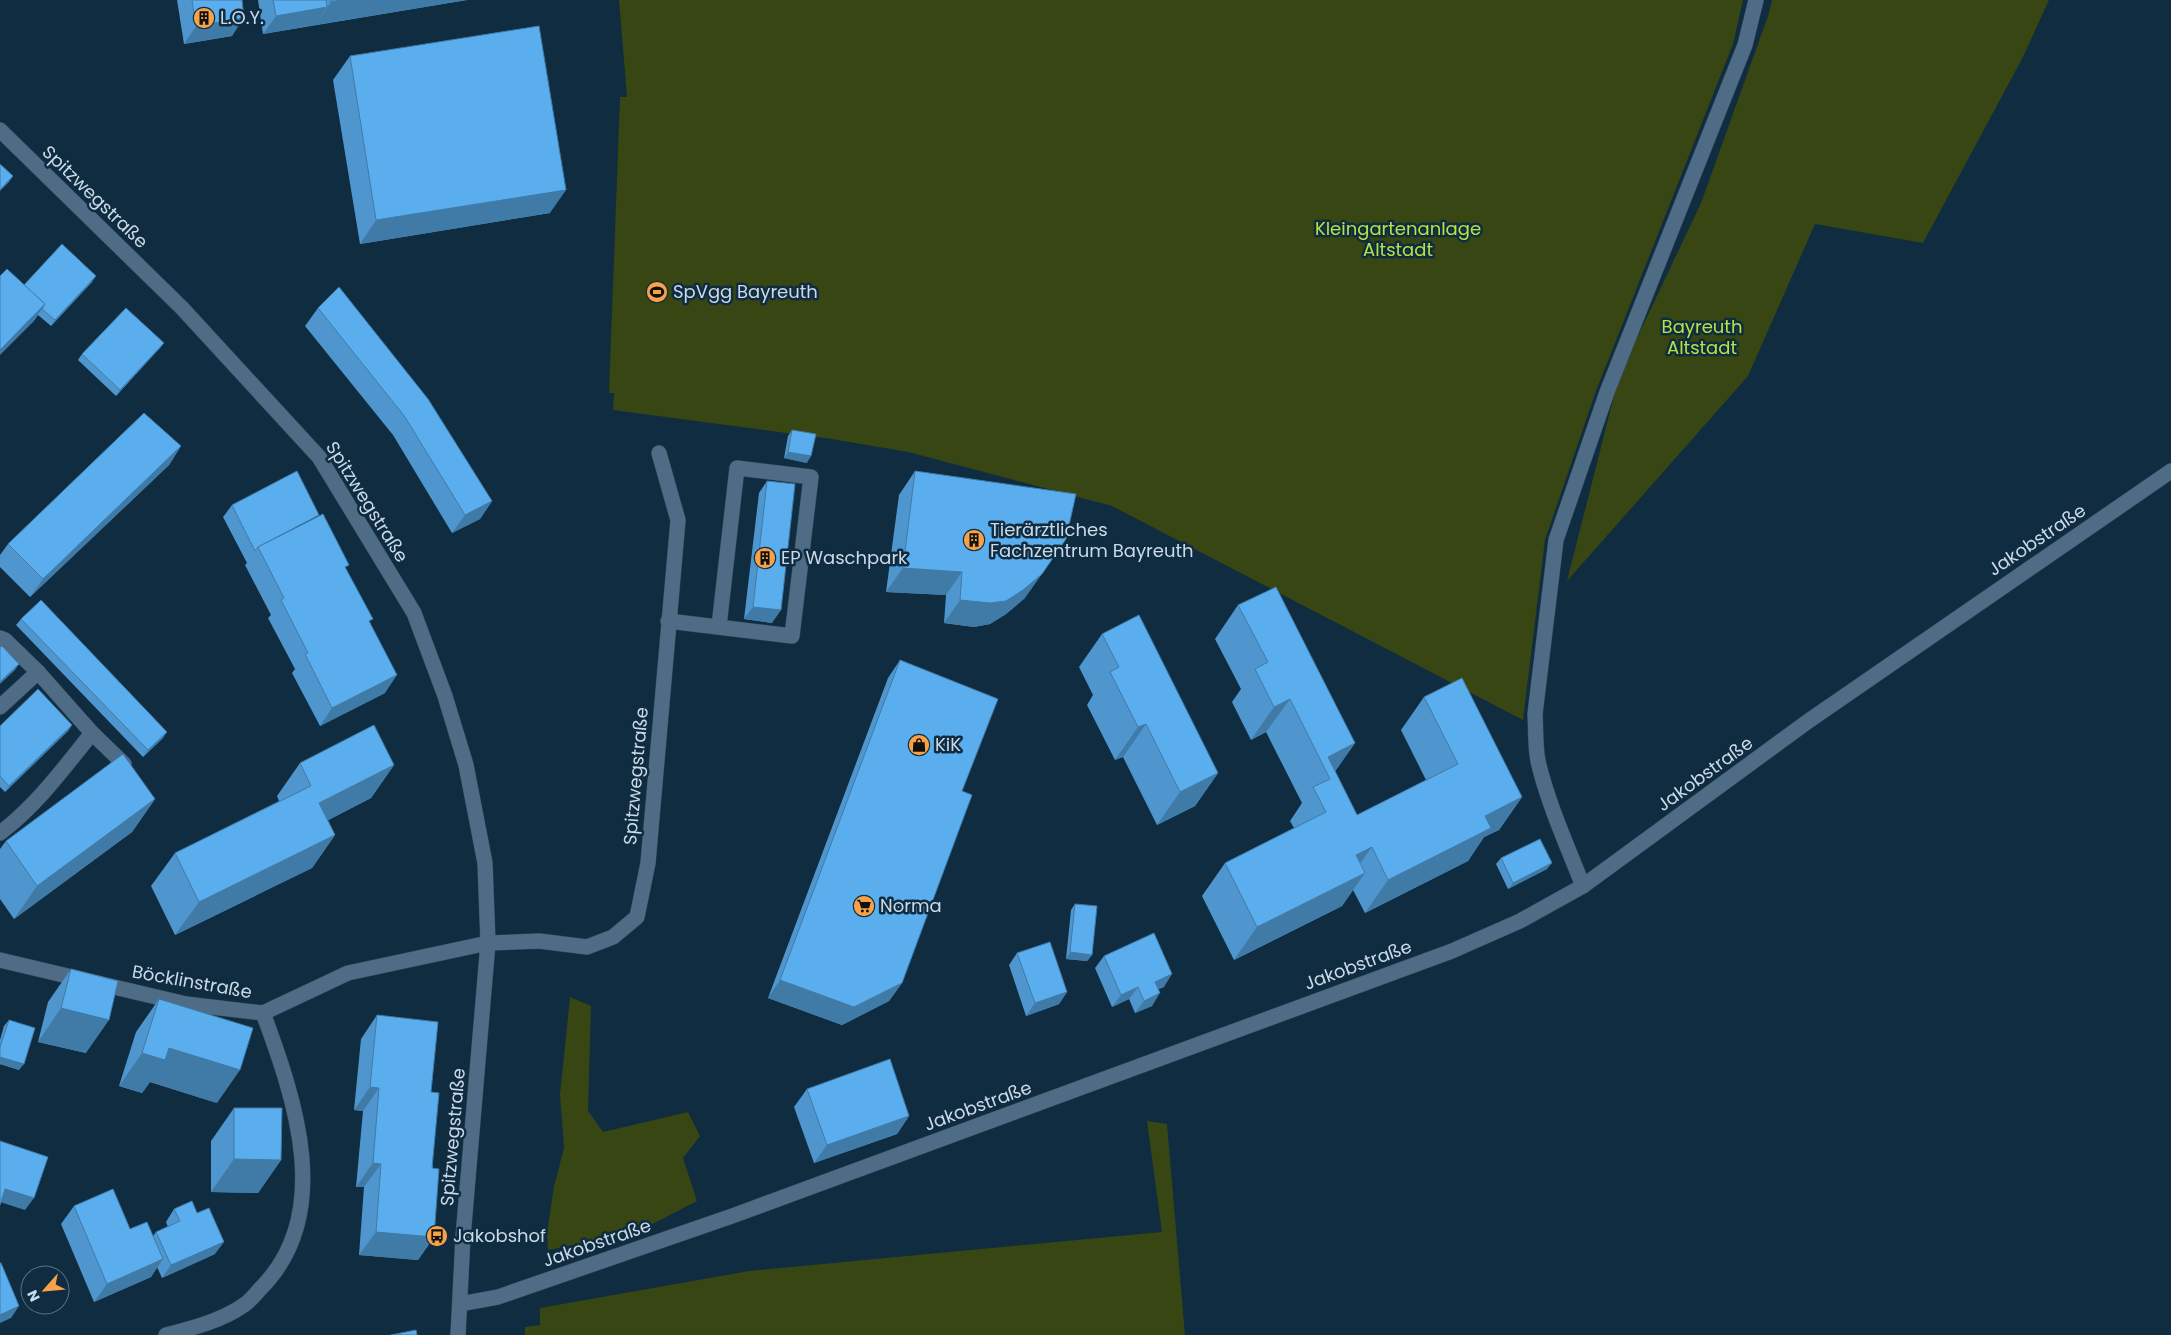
<svg xmlns="http://www.w3.org/2000/svg" width="2171" height="1335" font-family="Poppins,sans-serif">
<style>
.green{fill:#374612}
.lines{fill:none;stroke-linecap:round;stroke-linejoin:round}
.minor-casing{stroke:#354759;stroke-width:16}
.minor{stroke:#4e6c85;stroke-width:15}
.wall{fill:#4e96cd}
.shaded-wall{fill:#407aa7}
.building{fill:#5baeee;stroke:#407aa7}
.labels{text-anchor:middle;stroke-width:5;stroke-linejoin:round;paint-order:stroke}
.poi-label{font-size:18px;fill:#cadae8;stroke:#0f2c41;text-anchor:start}
.street-label{font-size:18px;fill:#cadae8;stroke:#0f2c41}
.park-label{font-size:18px;fill:#b5e245;stroke:#0f2c41}
</style>
<rect width="100%" height="100%" fill="#0f2c41"/>
<!-- green -->
<g class="green">
<path d="M619,0H1743L1733,44L1596,391L1545,540L1523,720L1112,506L908,452L832,439L613,410L614,393H609L620,97H627Z"/>
<path d="M1772,0H2049L2023,57L1923,243L1815,224L1748,376L1567,581L1619,376L1701,203L1768,16Z"/>
<path d="M570,997L591,1006L588,1111L603,1132L688,1112L700,1136L683,1158L697,1201L635,1233L548,1250L547,1233L554,1186L564,1148L560,1095Z"/>
<path d="M1147,1121L1167,1124L1185,1335H525V1327L540,1325V1308L749,1271L1162,1232Z"/>
</g>
<g class="lines">
<!-- minor casing -->
<g class="minor-casing">
<g id="minor">
<path d="M0,130L182,308L319,457L414,613L445,696L466,765L485,863L488,943L463,1237L458,1335"/>
<path d="M668,621L792,636L811,477L737,468L719,626"/>
<path d="M0,638L5,640L38,672L92,733C64,768 36,806 0,833"/>
<path d="M0,707L38,672"/>
<path d="M92,733L124,764"/>
<path d="M1583,886C1568,848 1547,801 1538,761C1535,746 1536,729 1535,714L1556,540L1607,392L1745,45L1756,0"/>
<path d="M0,960L186,1004L263,1013L348,973L488,943L539,941L587,947L613,937L637,917L648,863L678,520L659,453"/>
<path d="M460,1304L498,1297L735,1215L1452,951L1520,921L1583,886L1807,722L2171,471"/>
<path d="M166,1335C193,1328 221,1321 244,1305C250,1301 255,1295 260,1289C335,1215 295,1099 263,1013"/>
</g>
</g>
<!-- minor -->
<use href="#minor" class="minor"/>
</g>
<!-- wall -->
<g class="wall">
<path d="M177,0H242L232,36L184,44Z"/>
<path d="M258,0H467L263,34Z"/>
<path d="M350,56L550,213L360,244L333,80Z"/>
<path d="M92,282L51,326L38,315L33,322L24,285Z"/>
<path d="M318,308L492,501L480,519L452,533L393,435L305,326Z"/>
<path d="M164,343L159,349L116,396L78,360L82,354Z"/>
<path d="M792,430L807,463L784,458L788,436Z"/>
<path d="M181,446L169,465L30,597L0,567V555L8,544Z"/>
<path d="M915,471L1025,598L1006,614L990,624L974,627L944,623L946,595L886,592L899,495Z"/>
<path d="M767,481L772,623L744,619L759,493Z"/>
<path d="M232,505L346,569L370,623L385,693L320,726L292,673L295,669L268,618L271,615L245,565L247,563L223,517Z"/>
<path d="M1238,605L1355,743L1335,771L1357,815L1426,780L1401,730L1424,697L1522,797L1499,830L1484,837L1468,861L1365,913L1353,890L1342,906L1234,960L1202,896L1225,863L1294,828L1290,821L1302,803L1266,732L1251,740L1232,702L1241,689L1215,639Z"/>
<path d="M21,619L163,738L143,757L16,625Z"/>
<path d="M1102,634L1218,773L1195,806L1157,825L1123,757L1115,760L1087,705L1093,695L1079,667Z"/>
<path d="M900,660L902,983L889,1001L842,1025L768,998L888,678Z"/>
<path d="M72,725L68,731L5,792L0,787V726Z"/>
<path d="M300,763L394,765L371,798L328,820L335,835L312,868L175,935L151,886L175,853L279,801L277,796Z"/>
<path d="M155,799L132,832L14,919L0,899V849L6,841Z"/>
<path d="M1501,858L1547,869L1508,889L1496,864Z"/>
<path d="M1075,904L1092,955L1087,961L1066,959L1071,910Z"/>
<path d="M1017,953L1067,992L1059,1004L1026,1016L1009,965Z"/>
<path d="M1104,956L1164,987L1158,989L1152,1006L1135,1013L1129,999L1112,1007L1095,968Z"/>
<path d="M71,969L86,1053L38,1042L48,1002Z"/>
<path d="M159,999L217,1103L150,1082L142,1093L119,1086L136,1032Z"/>
<path d="M377,1015L431,1092L434,1237L418,1260L359,1255L364,1187H356L363,1111L354,1110L361,1039Z"/>
<path d="M9,1020L19,1070L0,1064V1040L4,1026Z"/>
<path d="M807,1089L909,1116L897,1134L814,1163L794,1107Z"/>
<path d="M234,1108L281,1160L258,1193L211,1192V1141Z"/>
<path d="M74,1206L130,1229L153,1236L156,1232L168,1227L166,1222L174,1209L215,1254L162,1278L157,1267L151,1277L94,1302L61,1224Z"/>
</g>
<!-- shaded-wall -->
<g class="shaded-wall">
<path d="M341,0H467L315,25L331,2Z"/>
<path d="M327,7L315,25L263,34L276,16Z"/>
<path d="M244,18L232,36L184,44L196,26Z"/>
<path d="M13,176L9,182L0,191V190Z"/>
<path d="M566,190L550,213L360,244L376,220Z"/>
<path d="M96,276L92,282L51,326L55,320Z"/>
<path d="M45,304L33,322L0,355V350Z"/>
<path d="M164,343L159,349L116,396L120,390Z"/>
<path d="M181,446L169,465L30,597L43,579Z"/>
<path d="M788,452L811,456L807,463L784,458Z"/>
<path d="M492,501L480,519L452,533L465,515Z"/>
<path d="M903,568L962,572L946,595L886,592Z"/>
<path d="M1042,574L1025,598L1006,614L990,624L974,627L944,623L960,600Z"/>
<path d="M753,607L781,610L772,623L744,619Z"/>
<path d="M19,664L15,670L0,684V682Z"/>
<path d="M397,675L385,693L320,726L332,708Z"/>
<path d="M1290,699L1266,732L1251,740L1274,707Z"/>
<path d="M1146,724L1123,757L1115,760L1138,727Z"/>
<path d="M72,725L68,731L5,792L9,786Z"/>
<path d="M167,732L163,738L143,757L148,750Z"/>
<path d="M1355,743L1332,776L1328,757Z"/>
<path d="M394,765L371,798L296,837L319,803Z"/>
<path d="M1218,773L1195,806L1157,825L1180,792Z"/>
<path d="M1522,797L1499,830L1484,837L1468,861L1365,913L1388,880L1485,816Z"/>
<path d="M155,799L132,832L14,919L37,886Z"/>
<path d="M335,835L312,868L175,935L199,902Z"/>
<path d="M1372,847L1348,880L1356,855Z"/>
<path d="M1552,863L1547,869L1508,889L1513,883Z"/>
<path d="M1365,873L1342,906L1234,960L1257,927Z"/>
<path d="M1070,952L1092,955L1087,961L1066,959Z"/>
<path d="M1172,974L1164,987L1146,994L1155,982Z"/>
<path d="M780,980L902,983L889,1001L842,1025L768,998Z"/>
<path d="M1138,987L1129,999L1112,1007L1121,995Z"/>
<path d="M1067,992L1059,1004L1026,1016L1035,1003Z"/>
<path d="M1160,993L1152,1006L1135,1013L1144,1001Z"/>
<path d="M61,1008L109,1020L86,1053L38,1042Z"/>
<path d="M169,1048L240,1070L217,1103L150,1082L142,1093L119,1086L142,1053Z"/>
<path d="M0,1057L24,1064L19,1070L0,1064Z"/>
<path d="M370,1087L379,1088L363,1111L354,1110Z"/>
<path d="M909,1116L897,1134L814,1163L827,1145Z"/>
<path d="M234,1159L281,1160L258,1193L211,1192Z"/>
<path d="M373,1163L381,1164L364,1187H356Z"/>
<path d="M5,1189L34,1198L25,1210L0,1202Z"/>
<path d="M376,1232L434,1237L418,1260L359,1255Z"/>
<path d="M224,1242L215,1254L162,1278L171,1265Z"/>
<path d="M163,1259L151,1277L94,1302L107,1284Z"/>
<path d="M19,1306L11,1318L0,1323V1315Z"/>
</g>
<!-- building -->
<g class="building">
<path d="M192,0H242L244,18L196,26Z"/>
<path d="M273,0H326L327,7L276,16Z"/>
<path d="M331,0H341L331,2Z"/>
<path d="M539,26L566,190L376,220L350,56Z"/>
<path d="M0,164L13,176L0,190Z"/>
<path d="M62,244L96,276L55,320L42,309L45,304L24,285Z"/>
<path d="M7,269L45,304L0,350V276Z"/>
<path d="M339,287L428,399L492,501L465,515L405,417L318,308Z"/>
<path d="M126,308L164,343L120,390L82,354Z"/>
<path d="M144,413L181,446L43,579L8,544Z"/>
<path d="M792,430L816,434L811,456L788,452Z"/>
<path d="M297,471L319,515L258,547L255,551L232,505Z"/>
<path d="M915,471L1076,494L1066,539L1042,574L1023,590L1006,601L990,603L960,600L962,572L903,568Z"/>
<path d="M767,481L795,484L781,610L753,607Z"/>
<path d="M323,514L349,565L345,567L373,619L369,621L397,675L332,708L305,654L308,653L281,600L284,598L258,547Z"/>
<path d="M1276,587L1355,743L1328,757L1357,815L1458,764L1424,697L1462,678L1522,797L1485,816L1491,828L1388,880L1372,847L1356,855L1365,873L1257,927L1225,863L1326,812L1313,787L1330,779L1290,699L1274,707L1255,669L1268,662L1238,605Z"/>
<path d="M41,600L167,732L148,750L21,619Z"/>
<path d="M1139,615L1218,773L1180,792L1146,724L1138,727L1110,672L1119,667L1102,634Z"/>
<path d="M2,646L19,664L0,682V647Z"/>
<path d="M900,660L998,699L962,791L972,795L902,983L854,1007L780,980Z"/>
<path d="M38,689L72,725L9,786L0,776V726Z"/>
<path d="M374,725L394,765L319,803L335,835L199,902L175,853L311,786L300,763Z"/>
<path d="M123,754L155,799L37,886L6,841Z"/>
<path d="M1540,839L1552,863L1513,883L1501,858Z"/>
<path d="M1075,904L1097,906L1092,955L1070,952Z"/>
<path d="M1154,933L1172,974L1155,982L1160,993L1144,1001L1138,987L1121,995L1104,956Z"/>
<path d="M1050,942L1067,992L1035,1003L1017,953Z"/>
<path d="M71,969L118,981L109,1020L61,1008Z"/>
<path d="M159,999L253,1028L240,1070L169,1048L165,1060L142,1053Z"/>
<path d="M377,1015L438,1022L431,1092L439,1093L432,1168L439,1169L434,1237L376,1232L381,1164L373,1163L379,1088L370,1087Z"/>
<path d="M9,1020L35,1028L24,1064L0,1057V1047Z"/>
<path d="M890,1059L909,1116L827,1145L807,1089Z"/>
<path d="M234,1108H282L281,1160L234,1159Z"/>
<path d="M0,1141L48,1157L34,1198L5,1189L0,1205Z"/>
<path d="M113,1189L130,1229L147,1222L163,1259L107,1284L74,1206Z"/>
<path d="M192,1201L197,1213L209,1208L224,1242L171,1265L156,1232L180,1221L174,1209Z"/>
<path d="M0,1263H1L19,1306L0,1315Z"/>
<path d="M416,1330L417,1335H391Z"/>
</g>
<!-- icons -->
<defs>
<g id="building-disc" transform="scale(1.125)"><circle r="9.5" fill="#f7a248" stroke="#0f2c41"/><path d="M-4-6H4V6H1V3H-1V6H-4ZM-2.5-4.3h1.7v1.8h-1.7ZM.8-4.3h1.7v1.8H.8ZM-2.5-1h1.7V.8h-1.7ZM.8-1h1.7V.8H.8Z" fill="#111"/></g>
<g id="stadium-disc" transform="scale(1.125)"><circle r="9.5" fill="#f7a248" stroke="#0f2c41"/><path d="M0-5a6.5 5 0 1 0 0 10a6.5 5 0 1 0 0-10ZM-3.5-1.8h7v3.6h-7Z" fill="#111"/></g>
<g id="shop-disc" transform="scale(1.125)"><circle r="9.5" fill="#f7a248" stroke="#0f2c41"/><path d="M-5-2.5h2.3a2.7 3.5 0 0 1 5.4 0H5L5.5 6h-11ZM-1.5-2.5h3a1.5 2.3 0 0 0-3 0Z" fill="#111"/></g>
<g id="supermarket-disc" transform="scale(1.125)"><circle r="9.5" fill="#f7a248" stroke="#0f2c41"/><path d="M-6-5.5h2.5l.6 2H6L4.5 2H-2.5L-4.4-4H-6ZM-1.5 3.2a1.3 1.3 0 1 0 .1 0ZM3 3.2a1.3 1.3 0 1 0 .1 0Z" fill="#111"/></g>
<g id="bus-disc" transform="scale(1.125)"><circle r="9.5" fill="#f7a248" stroke="#0f2c41"/><path d="M-5-6H5V4H4V6H2V4H-2V6H-4V4H-5ZM-3.5-4V0h7V-4ZM-3.5 1.2v1.5H-2V1.2ZM2 1.2v1.5H3.5V1.2Z" fill="#111"/></g>
</defs>
<g fill-rule="evenodd">
<use href="#building-disc" x="204" y="18"/>
<use href="#stadium-disc" x="657" y="292"/>
<use href="#building-disc" x="974" y="540"/>
<use href="#building-disc" x="765" y="558"/>
<use href="#shop-disc" x="919" y="745"/>
<use href="#supermarket-disc" x="864" y="906"/>
<use href="#bus-disc" x="437" y="1236"/>
</g>
<g class="labels">
<!-- poi labels -->
<g class="poi-label">
<text x="220" y="24">L.O.Y.</text>
<text x="673" y="298">SpVgg Bayreuth</text>
<text x="990" y="536">Tierärztliches<tspan x="990" dy="21">Fachzentrum Bayreuth</tspan></text>
<text x="781" y="564">EP Waschpark</text>
<text x="935" y="751">KiK</text>
<text x="880" y="912">Norma</text>
<text x="453" y="1242">Jakobshof</text>
</g>
<!-- street labels -->
<g class="street-label">
<text transform="translate(95 197) rotate(44)" y="6">Spitzwegstraße</text>
<text transform="translate(367 502) rotate(58)" y="6">Spitzwegstraße</text>
<text transform="translate(2037 540) rotate(-34)" y="6">Jakobstraße</text>
<text transform="translate(1705 774) rotate(-36)" y="6">Jakobstraße</text>
<text transform="translate(636 776) rotate(-85)" y="6">Spitzwegstraße</text>
<text transform="translate(1358 965) rotate(-20)" y="6">Jakobstraße</text>
<text transform="translate(192 982) rotate(10)" y="6">Böcklinstraße</text>
<text transform="translate(978 1106) rotate(-20)" y="6">Jakobstraße</text>
<text transform="translate(453 1137) rotate(-85)" y="6">Spitzwegstraße</text>
<text transform="translate(597 1243) rotate(-19)" y="6">Jakobstraße</text>
</g>
<!-- park labels -->
<g class="park-label">
<text x="1398" y="235">Kleingartenanlage<tspan x="1398" dy="21">Altstadt</tspan></text>
<text x="1702" y="333">Bayreuth<tspan x="1702" dy="21">Altstadt</tspan></text>
</g>
</g>
<!-- north arrow -->
<g transform="translate(45 1290) rotate(243)"><circle r="24" fill="#0f2c41" stroke="#5a7284"/>
<path d="M0-4L9 19L0 12L-9 19Z" fill="#f7a248"/>
<text y="-8" font-size="14" font-weight="bold" text-anchor="middle" fill="#cadae8">N</text>
</g>
</svg>
